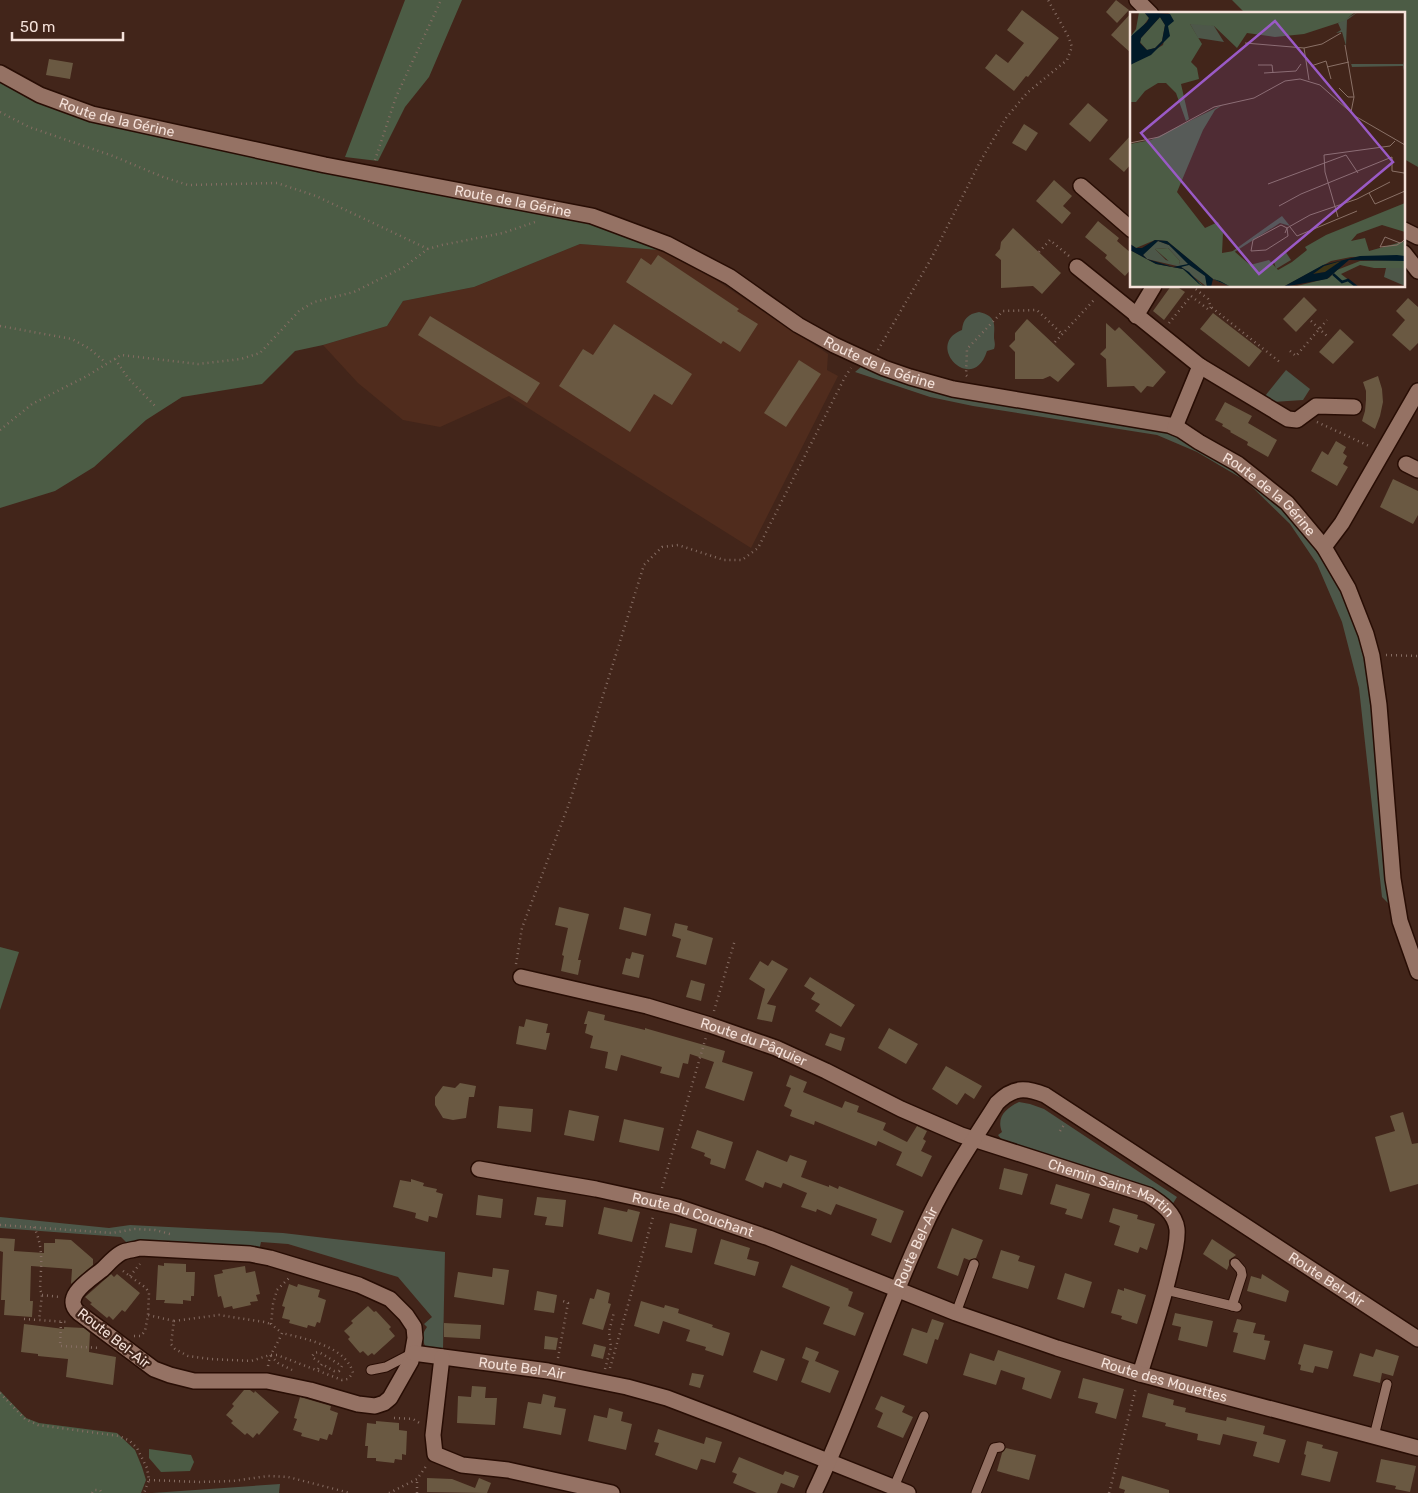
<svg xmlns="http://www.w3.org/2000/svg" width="1418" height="1493" font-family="Rubik,sans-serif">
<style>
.built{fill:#502c1d}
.green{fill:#4d5749}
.forest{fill:#4c5c45}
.building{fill:#6a5942}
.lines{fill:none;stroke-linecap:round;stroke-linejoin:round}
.lane-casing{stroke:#280d04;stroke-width:11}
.street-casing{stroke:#280d04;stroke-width:18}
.path{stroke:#866d63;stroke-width:2.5;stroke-dasharray:1 4;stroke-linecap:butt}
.lane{stroke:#957264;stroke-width:9}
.street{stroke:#957264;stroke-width:15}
.labels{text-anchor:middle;stroke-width:4.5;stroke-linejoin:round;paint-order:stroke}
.street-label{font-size:14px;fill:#f5e2da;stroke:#42251a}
.inset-river{fill:none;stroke:#011a28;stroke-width:2.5}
.inset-road{fill:none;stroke:#8a7167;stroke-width:1}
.view{fill:#9a5ac6;fill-opacity:0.15;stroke:#9a5ac6;stroke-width:2.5}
.inset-edge{fill:none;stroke:#f5e2da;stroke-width:2.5}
</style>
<rect width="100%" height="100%" fill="#42251a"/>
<!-- built -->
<path class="built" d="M580,244L672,251L828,354L827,370L838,376L751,548L509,396L440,427L403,420L358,383L323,345L387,326L403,301L474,287Z"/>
<!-- green -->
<g class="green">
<path d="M979,312C995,316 995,322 994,337C994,341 996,344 994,349L987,351C973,396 923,345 962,330C963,319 968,314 979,312Z"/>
<path d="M862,366L931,391L975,401L1133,425L1154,430L1170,431L1248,478L1294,519L1317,550L1336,580L1353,617L1365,655L1369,686L1388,903L1382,897L1359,688L1342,622L1317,564L1290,524L1246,481L1197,452L1157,435L973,406L930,397L855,372Z"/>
<path d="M1286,370L1310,389L1303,400L1273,402L1265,396Z"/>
<path d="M1019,1102L1030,1104L1044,1109L1177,1197L1172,1205L1157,1192L1148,1188L1002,1140L998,1135L1002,1132C996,1117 1006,1108 1019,1102Z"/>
<path d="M0,1217L109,1228L130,1225L283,1233L445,1252L443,1349H431L425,1346C422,1338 422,1334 427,1327L424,1324L432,1317L398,1277L288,1244L261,1242L259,1251L129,1245L121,1237L0,1228Z"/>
<path d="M280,1484L279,1493H152Z"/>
</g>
<!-- forest -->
<g class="forest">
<path d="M405,0H462L429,77L405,107L378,161L345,157Z"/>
<path d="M1232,0H1418V167L1404,159V14H1246Z"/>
<path d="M0,81L26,97L90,121L591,221L672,251L580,244L474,287L403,301L387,326L323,345L295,351L262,384L182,397L146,420L94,467L55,491L0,508Z"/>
<path d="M0,947L19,952L0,1010Z"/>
<path d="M0,1391L26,1418L39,1423L117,1433L135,1450L142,1467L146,1480L141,1493H0Z"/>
<path d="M149,1449L191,1455L194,1462L190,1471L161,1472L149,1458Z"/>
</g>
<!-- building -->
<g class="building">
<path d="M1116,0L1129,10L1117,23L1106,12Z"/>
<path d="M1022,10L1059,38L1028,77L1026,76L1014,91L985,68L996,54L1008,63L1024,43L1007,30Z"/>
<path d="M1132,12V54L1111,35Z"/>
<path d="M49,59L73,63L70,79L46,75Z"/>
<path d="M1088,103L1108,120L1090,142L1069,124Z"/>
<path d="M1024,124L1038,133L1026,151L1012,143Z"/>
<path d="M1132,134V163L1124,172L1109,159Z"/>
<path d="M1054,180L1072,196L1063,206L1071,213L1062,224L1036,201Z"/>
<path d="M1098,221L1119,238L1117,241L1132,254V268L1125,276L1105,258L1107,255L1085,237Z"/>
<path d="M1013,228L1061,273L1042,294L1033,286L1001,288V260L995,255L1000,249L1001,242Z"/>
<path d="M658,255L739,309L737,311L758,324L740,352L723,341L721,344L626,282L641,258L651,265Z"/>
<path d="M1171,286H1176L1185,292L1164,320L1153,311Z"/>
<path d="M1304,297L1317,310L1296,332L1283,319Z"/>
<path d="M1408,298L1418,307V343L1410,351L1392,335L1405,320L1396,311Z"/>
<path d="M1213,313L1262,351L1249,367L1200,329Z"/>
<path d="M430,316L540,383L527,403L418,335Z"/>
<path d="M1027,319L1075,364L1058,382L1050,376L1043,379H1015V352L1009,346L1015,340V333Z"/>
<path d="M1106,323L1115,331L1119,327L1166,372L1153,387L1147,386L1141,393L1134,386L1107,387L1106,359L1100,354L1106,348Z"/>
<path d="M614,324L692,374L672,405L654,394L630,432L559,386L583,349L593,355Z"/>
<path d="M1340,329L1354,342L1333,364L1319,352Z"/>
<path d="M799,360L821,374L786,427L764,413Z"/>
<path d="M1378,376L1382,389L1383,402L1380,416L1375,429L1362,421L1365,411L1366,400V391L1363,382Z"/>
<path d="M1225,402L1252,416L1248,423L1277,440L1268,457L1247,445L1248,442L1230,432L1231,431L1222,426L1223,424L1215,420Z"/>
<path d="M1336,441L1346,447L1343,453L1347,456L1343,464L1348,467L1337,486L1311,471L1322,451L1328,455Z"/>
<path d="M1393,479L1418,491V515L1413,524L1380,507Z"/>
<path d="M559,907L589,914L578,960H581L578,975L561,971L564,956L562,955L568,928L555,925Z"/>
<path d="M624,907L651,914L646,936L619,929Z"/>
<path d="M675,923L688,926L687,930L713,938L706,965L676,957L681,939L672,936Z"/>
<path d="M632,952L644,955L639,978L622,974L626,958L630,959Z"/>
<path d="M772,960L788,969L767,1004L776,1006L772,1022L757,1019L765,989L749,979L760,961L768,966Z"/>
<path d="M810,977L855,1005L841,1027L815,1011L820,1004L811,999L815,993L804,986Z"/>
<path d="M691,980L705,984L701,1001L686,997Z"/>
<path d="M588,1011L605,1015L604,1020L645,1030V1028L648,1029L725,1051L722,1062L753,1072L744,1101L705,1088L714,1062L690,1054L688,1064L683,1063L679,1078L660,1073L662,1067L621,1055L617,1071L605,1068L608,1052L590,1048L593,1036L585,1033L587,1024H584Z"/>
<path d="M526,1019L548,1024L546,1033H550L546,1050L516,1044L519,1026L524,1027Z"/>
<path d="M889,1028L918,1044L906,1064L878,1048Z"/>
<path d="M830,1033L845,1038L841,1051L825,1045Z"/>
<path d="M946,1066L982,1086L974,1099L965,1093L957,1105L932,1089Z"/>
<path d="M790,1075L807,1082L803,1092L842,1108L845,1101L859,1106L857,1112L886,1123L883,1130L907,1142L917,1126L927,1131L923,1139L926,1141L921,1151L932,1156L922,1177L896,1165L902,1152L878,1141L876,1146L815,1121L814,1125L790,1116L792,1110L784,1106L791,1088L786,1086Z"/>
<path d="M460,1083L476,1086L474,1097H469L466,1118L453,1120L443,1118L435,1105V1097L443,1086L455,1088Z"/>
<path d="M499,1106L533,1109L531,1132L497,1128Z"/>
<path d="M569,1110L599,1116L594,1141L564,1135Z"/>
<path d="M1403,1112L1412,1144L1418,1143V1184L1390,1192L1375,1137L1395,1131L1390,1116Z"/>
<path d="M624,1119L664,1128L659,1151L619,1142Z"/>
<path d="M697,1130L733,1142L725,1169L710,1164L711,1159L704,1156L705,1153L691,1148Z"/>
<path d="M757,1150L787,1162L790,1155L807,1161L801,1177L829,1187V1185L838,1189L839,1186L904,1211L891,1243L871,1235L877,1219L836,1204L831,1215L817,1209L816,1212L801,1207L807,1193L783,1183L781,1188L765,1182L763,1188L745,1180Z"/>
<path d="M1004,1168L1028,1174L1022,1195L999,1189Z"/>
<path d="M411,1179L424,1183L423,1186L437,1189L436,1192L443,1194L437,1218L429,1216L428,1222L415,1218L416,1213L393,1207L400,1180L411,1182Z"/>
<path d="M1056,1184L1090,1194L1082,1219L1065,1214L1067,1209L1050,1204Z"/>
<path d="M478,1195L503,1199L501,1218L476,1215Z"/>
<path d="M537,1197L566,1200L563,1227L545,1225L547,1217L534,1215Z"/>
<path d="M604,1207L627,1212L628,1209L640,1212L632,1242L598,1234Z"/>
<path d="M1113,1208L1138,1215L1137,1219L1155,1224L1147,1250L1140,1247L1138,1253L1114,1245L1120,1226L1109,1222Z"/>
<path d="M670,1223L697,1229L692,1253L665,1247Z"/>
<path d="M952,1228L983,1240L976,1258L969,1260L964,1258L958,1276L937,1268Z"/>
<path d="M0,1238L15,1239L14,1251L44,1253V1243H55V1239L71,1240L93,1259V1265L71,1284L72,1269L31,1266L30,1301H33L32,1317L4,1315L5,1300H1L3,1252L0,1251Z"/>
<path d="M721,1239L750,1248L747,1259L759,1262L755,1276L714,1264Z"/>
<path d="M1212,1239L1236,1255L1229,1260V1265L1227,1270L1203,1254Z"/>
<path d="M1001,1250L1020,1256L1018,1261L1035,1266L1028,1289L992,1278Z"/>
<path d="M164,1263L186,1264V1272H195L194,1296H191V1301L183,1300V1304L164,1303L165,1300H156L158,1265L164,1266Z"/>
<path d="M791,1265L849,1289L848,1290L853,1292L848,1306L864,1313L855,1336L823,1324L830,1307L782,1287Z"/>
<path d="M245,1266L246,1273L255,1271L260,1294L256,1295L258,1301L250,1302L251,1305L233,1309L232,1306L224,1308L221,1296L218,1297L214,1275L223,1273L222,1270Z"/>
<path d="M493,1268L509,1270L504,1305L454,1297L458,1272L492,1277Z"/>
<path d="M1065,1273L1092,1282L1084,1308L1057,1299Z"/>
<path d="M111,1274L114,1277L117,1274L140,1293L125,1312L122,1310L113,1320L109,1316L107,1318L90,1304L92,1303L85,1297Z"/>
<path d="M1262,1274L1289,1291L1286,1302L1247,1291L1251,1276L1261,1279Z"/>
<path d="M289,1284L297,1287L298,1284L320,1290L318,1297L326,1300L320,1323L317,1322L315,1327L308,1325L307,1328L289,1323L290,1320L282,1318L285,1307L282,1306Z"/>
<path d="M1124,1288L1146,1295L1137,1324L1121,1319L1122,1316L1111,1313L1118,1289L1124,1291Z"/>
<path d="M597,1289L610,1293L608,1303L611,1304L603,1330L582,1324L590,1298L594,1299Z"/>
<path d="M537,1291L557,1295L554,1313L534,1310Z"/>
<path d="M641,1301L664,1308L665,1305L679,1309L678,1313L713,1325L712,1327L730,1333L723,1356L705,1350L706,1347L686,1341L690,1330L663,1321L659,1334L634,1326Z"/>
<path d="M368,1306L374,1312L376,1311L391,1327L389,1329L395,1336L374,1355L372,1353L368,1356L363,1351L360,1353L348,1339L350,1337L344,1331L353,1323L351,1321Z"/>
<path d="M1175,1313L1213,1321L1207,1347L1178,1340L1181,1327L1172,1325Z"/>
<path d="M932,1319L944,1323L938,1340L935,1339L927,1364L903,1355L912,1328L927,1333Z"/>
<path d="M1237,1319L1256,1323L1253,1333L1265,1335L1264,1340L1270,1341L1265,1360L1233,1352L1238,1333L1233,1332Z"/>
<path d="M444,1323L481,1325L480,1339L444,1337Z"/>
<path d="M24,1324L64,1329V1327L84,1328L90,1333L89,1352L116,1357L113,1385L66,1377L68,1359L38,1356V1354L21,1352Z"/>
<path d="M545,1336L558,1338L556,1350L544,1349Z"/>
<path d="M594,1344L606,1347L603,1359L591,1356Z"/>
<path d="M1304,1344L1333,1351L1328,1369L1315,1366L1313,1373L1300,1370L1301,1365L1298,1364Z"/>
<path d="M806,1347L819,1352L815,1361L839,1371L830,1393L801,1382L809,1361L802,1358Z"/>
<path d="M1376,1349L1399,1356L1393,1376L1382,1373L1380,1383L1353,1376L1360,1353L1373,1357Z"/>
<path d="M761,1350L785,1359L777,1381L753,1372Z"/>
<path d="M998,1350L1061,1371L1051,1399L1022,1389L1025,1378L1001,1370L996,1385L963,1375L970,1353L994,1361Z"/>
<path d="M692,1373L704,1375L700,1388L689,1385Z"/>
<path d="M1083,1378L1124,1389L1116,1419L1095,1413L1098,1403L1078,1398Z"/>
<path d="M472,1386L486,1387L485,1398H497L495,1425L457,1423L458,1396L471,1397Z"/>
<path d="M244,1390H250L254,1393L255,1391L279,1412L259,1435L257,1433L253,1438L247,1433L245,1435L231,1423L233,1421L226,1415L234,1406L232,1404Z"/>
<path d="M1148,1393L1174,1400L1173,1405L1186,1408L1185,1412L1226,1421L1227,1417L1265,1426L1263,1434L1286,1440L1279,1463L1253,1456L1257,1442L1223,1434L1220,1445L1197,1440L1198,1434L1165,1426L1166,1423L1142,1417Z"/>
<path d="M543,1394L556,1397L554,1407L566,1409L561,1435L523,1428L528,1402L541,1404Z"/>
<path d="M881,1396L905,1406L902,1412L913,1417L903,1438L877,1427L883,1413L875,1409Z"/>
<path d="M300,1397L331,1406L330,1410L338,1413L332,1435L329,1434L327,1440L320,1438L319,1441L301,1436L302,1433L293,1430L297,1419L294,1418Z"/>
<path d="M609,1408L623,1412L621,1421L632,1424L626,1450L588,1441L594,1415L607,1418Z"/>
<path d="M376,1421L399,1423V1430L407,1431L406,1455L402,1454V1460L395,1459L394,1463L376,1461V1458H367L368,1446H365L367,1423L376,1424Z"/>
<path d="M658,1429L704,1444L706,1437L722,1442L715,1463L701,1459L697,1470L655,1455L659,1443L654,1442Z"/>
<path d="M1307,1441L1323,1445L1322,1448L1338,1452L1330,1482L1301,1475L1306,1455L1304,1454Z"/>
<path d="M1006,1448L1036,1455L1029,1480L997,1471L1002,1453Z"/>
<path d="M739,1457L783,1475L785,1471L799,1476L794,1488L781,1483L777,1493H757L733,1483L737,1474L732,1472Z"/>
<path d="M1381,1459L1416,1466L1410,1492L1395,1489L1396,1486L1376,1482Z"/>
<path d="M1122,1476L1169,1490V1493H1124L1125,1490L1119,1488Z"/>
<path d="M427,1478L452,1479L475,1488L479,1478L491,1483L487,1493L427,1492Z"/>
</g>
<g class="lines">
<!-- lane casing -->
<g class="lane-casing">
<g id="lane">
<path d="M1166,1290L1237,1307"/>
<path d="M1232,1306L1242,1275L1241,1270L1235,1263"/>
<path d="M956,1313L974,1264"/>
<path d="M371,1370L386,1367L413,1353"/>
<path d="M1374,1436L1387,1384"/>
<path d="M894,1487L924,1416"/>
<path d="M976,1493L994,1448L1000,1447"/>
</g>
</g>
<!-- street casing -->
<g class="street-casing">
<g id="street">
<path d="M1137,0L1151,14"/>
<path id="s1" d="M0,73L40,95L92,114L325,165L592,216L667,244L730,277L798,325L834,345L884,368L910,377L953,389L1169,425L1181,430L1199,442L1238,464L1287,503L1324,547L1348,588L1366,634L1372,656L1379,705L1393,879L1400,921L1418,972"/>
<path d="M1081,186L1132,230"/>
<path d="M1404,230L1418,237"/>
<path d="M1404,253L1418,271"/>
<path d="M1077,267L1200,366L1288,419L1297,420L1316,406L1354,407"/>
<path d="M1136,316L1154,286"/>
<path d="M1175,427L1200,366"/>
<path d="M1406,464L1418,470"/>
<path d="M1324,547L1342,523L1418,391"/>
<path id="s2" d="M521,977L647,1006L710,1025L776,1048L826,1071L901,1109L961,1135L1148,1195C1161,1203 1175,1213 1177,1229C1178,1241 1174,1256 1171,1267C1163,1303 1151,1338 1140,1374"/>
<path id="s3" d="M479,1169L596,1189L678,1207L769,1238L956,1313L1057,1348L1140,1374L1418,1448"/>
<path d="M140,1248L250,1254L270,1258L359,1285L390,1299L406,1315L414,1327L415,1338L411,1361L390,1398L384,1403L375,1406L358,1404L310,1390L267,1381H194L170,1375L154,1369L79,1313C60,1297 91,1279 103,1269C108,1264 114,1257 121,1253C126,1250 134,1250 140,1248Z"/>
<path id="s4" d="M413,1353L548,1371L627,1387L667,1398L730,1422L908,1493"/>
<path d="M442,1357L433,1435L435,1454L462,1465L508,1470L612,1493"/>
<path id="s5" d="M814,1493C855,1408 883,1316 923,1230C943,1185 971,1144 997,1103C1013,1087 1025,1087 1045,1095L1418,1339"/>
</g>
</g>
<!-- path -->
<g class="path">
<path d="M0,112L29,127L113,156L163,177L188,185L277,183L316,196L428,249"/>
<path d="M375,160L396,97L441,0"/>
<path d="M1039,252L1050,240L1069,256"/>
<path d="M1192,286L1208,299L1211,307L1281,363"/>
<path d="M1311,321L1328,337"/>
<path d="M1169,323L1191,296L1209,310L1211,307"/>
<path d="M0,326L72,339L90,349L106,363"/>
<path d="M1055,342L1094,300"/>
<path d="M878,350L931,259L981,160L1006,118L1027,93L1067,60L1072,47L1068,36L1048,0"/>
<path d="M1290,351L1296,356L1327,320"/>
<path d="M115,359L128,378L157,408"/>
<path d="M967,376L966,375L967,349L1003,311L1037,310L1062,334"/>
<path d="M1317,422L1369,446"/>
<path d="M0,430L32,404L87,376L121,355L198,364L241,359L260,353L299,311L314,302L354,292L404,267L428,249L442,245L503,233L538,221"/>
<path d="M1386,655L1418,656"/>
<path d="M516,964L522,928L570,801L644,565L662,547L678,545L724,560H742L758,548L845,377L851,368"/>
<path d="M714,1011L735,940"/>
<path d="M1060,1131L1064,1125"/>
<path d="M662,1188L706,1037"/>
<path d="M0,1225L112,1233L135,1229L155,1230L170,1234"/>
<path d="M34,1227C44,1248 41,1266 40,1289L42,1295L39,1320L67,1322"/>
<path d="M123,1271L146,1288L149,1293L148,1315"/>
<path d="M130,1276L140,1264"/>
<path d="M42,1295L60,1297"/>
<path d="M24,1319L39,1320"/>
<path d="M174,1321L219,1315L264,1322L271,1324"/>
<path d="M61,1322L60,1346L100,1348"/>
<path d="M134,1336H141L145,1331L148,1315L174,1321L171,1344L175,1349L188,1356L210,1359L251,1361L270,1355L278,1363L292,1370"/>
<path d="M271,1355H277L342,1380L348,1379L353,1373C346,1346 305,1339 282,1333"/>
<path d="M558,1358L568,1303L563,1301"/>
<path d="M268,1366C270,1352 277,1346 282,1333L271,1324L273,1304L277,1290L289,1278"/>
<path d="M610,1368L653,1217"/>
<path d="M318,1369L322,1364L334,1371H339L342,1366L319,1352L314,1353L312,1357L322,1364"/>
<path d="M605,1369L611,1347L609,1332L614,1312"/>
<path d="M0,1393L25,1419L38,1425L119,1436L130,1441L137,1448L147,1468L149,1480L144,1493"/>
<path d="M394,1418L413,1419L421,1424"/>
<path d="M149,1480L199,1482L233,1481L268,1476L288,1477L350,1493"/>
<path d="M92,1493L94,1490H100L102,1493"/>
<path d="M389,1493L417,1479L427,1465"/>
<path d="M417,1493V1480"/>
<path d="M1109,1493L1136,1388"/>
</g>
<!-- lane -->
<use href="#lane" class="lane"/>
<!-- street -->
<use href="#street" class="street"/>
</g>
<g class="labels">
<!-- street labels -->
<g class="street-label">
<text dy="5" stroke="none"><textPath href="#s1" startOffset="126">Route de la Gérine</textPath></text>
<text dy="5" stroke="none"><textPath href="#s1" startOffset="531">Route de la Gérine</textPath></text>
<text dy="5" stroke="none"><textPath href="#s1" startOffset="936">Route de la Gérine</textPath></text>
<text dy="5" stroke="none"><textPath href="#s1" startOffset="1356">Route de la Gérine</textPath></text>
<text dy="5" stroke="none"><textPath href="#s2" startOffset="242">Route du Pâquier</textPath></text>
<text dy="5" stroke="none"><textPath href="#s2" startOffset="629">Chemin Saint-Martin</textPath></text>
<text dy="5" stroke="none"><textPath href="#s3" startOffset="219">Route du Couchant</textPath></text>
<text dy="5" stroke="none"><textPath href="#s5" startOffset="266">Route Bel-Air</textPath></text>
<text dy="5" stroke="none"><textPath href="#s5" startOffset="821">Route Bel-Air</textPath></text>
<text transform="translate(114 1338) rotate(38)" y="5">Route Bel-Air</text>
<text dy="5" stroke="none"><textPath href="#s4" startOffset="110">Route Bel-Air</textPath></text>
<text dy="5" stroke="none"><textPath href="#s3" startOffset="719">Route des Mouettes</textPath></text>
</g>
</g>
<!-- overview -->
<g transform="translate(1130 12)">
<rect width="275" height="275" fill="#42251a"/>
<path d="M228,0L217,8L216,34L221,52H273V49L275,63L273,54L222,55L212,20L206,21L211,18L208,11ZM76,11L84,14L94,30L68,26L60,12ZM152,204L160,214L150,211L103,241H92H100ZM28,229L39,233L76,264L77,275L51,255L17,247L13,243L16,238ZM38,236L50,249L49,252L36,248L25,237ZM155,239L161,248L146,257L144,250ZM266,254L275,256V274L254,265L256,256Z" fill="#4d5749" fill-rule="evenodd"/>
<path d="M9,0H14L19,6L8,21L0,25L6,17ZM36,0L185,1L225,0L214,9L174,22L145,25L117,21L107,36L84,14L60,12L72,32L61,50L67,56L69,67L51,72L59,107L56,109L46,81L36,71H28L15,79L6,90H0V53L33,33L40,2ZM30,5L35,13L32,29L25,36L17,38L10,30L11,26ZM94,92L85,98L73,118L47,180L75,216L88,210L93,221L92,241L104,239L120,253L139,248L148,258L162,250L177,238L175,235L196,223L275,191V220L252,213L227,222L221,229L235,226L239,239L275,229V244L221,245L201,249L153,275H101L83,267L37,229L25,228L6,236L0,232V132L21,128ZM38,236L50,249L49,252H42L25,237ZM0,238L26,252L53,257L75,275H0ZM230,249L272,248L275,249V256H244L230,253L211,262L225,273L222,275H163L199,266L207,258Z" fill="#4c5c45"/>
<path d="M212,248L195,260L182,262L194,254Z" fill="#3e3515"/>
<path d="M14,0L40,2L44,9L38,14L40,24L21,43L0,53V25L17,10L19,6ZM30,5L35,13L32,29L25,36L17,38L10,31L11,26ZM25,228L37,229L83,267L90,269L101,275L83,267L81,275H77L75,264L59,253L51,255L59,260L70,272L76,275H75L69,272L53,257L26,252L0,238V232L6,236H12ZM28,229L39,233L58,252L43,255L17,247L13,243ZM230,244L267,243L275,244V249L219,248L197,267L153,275L193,253ZM211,249L195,260L183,262L194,254Z" fill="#011a28" fill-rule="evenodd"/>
<path class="inset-river" d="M203,262L212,270L218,268L227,275"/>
<path class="inset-road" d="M115,31L174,36L192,32L211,21M215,33L224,85L221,100M174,36L179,68M128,53H142L143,61M181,54L196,49L201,67M197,55L219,50M134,61L166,59L171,52M209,76L218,85H224M0,131L29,125L84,95L124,86L155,69L170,67L190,73L225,104L275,133M138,172L216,143L228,161M239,181L245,192L275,179M149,194L171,182L262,145V159L274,161M208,205L195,160L194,143L260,134L265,129M151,213L157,216L158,224L136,238L121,239L123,228ZM160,215L167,224L227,199M155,221L157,216L180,203L227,187L260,170M270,231L255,225L250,235L267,233L270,231L272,230L275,227"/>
<path class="view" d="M145,9L263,150L129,262L11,121Z"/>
<rect width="275" height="275" class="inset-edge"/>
</g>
<!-- scale -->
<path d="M12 32v8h111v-8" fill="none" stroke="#f5e2da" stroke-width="2.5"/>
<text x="20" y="32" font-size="15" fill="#f5e2da" stroke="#42251a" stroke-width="4" paint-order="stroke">50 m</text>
</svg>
